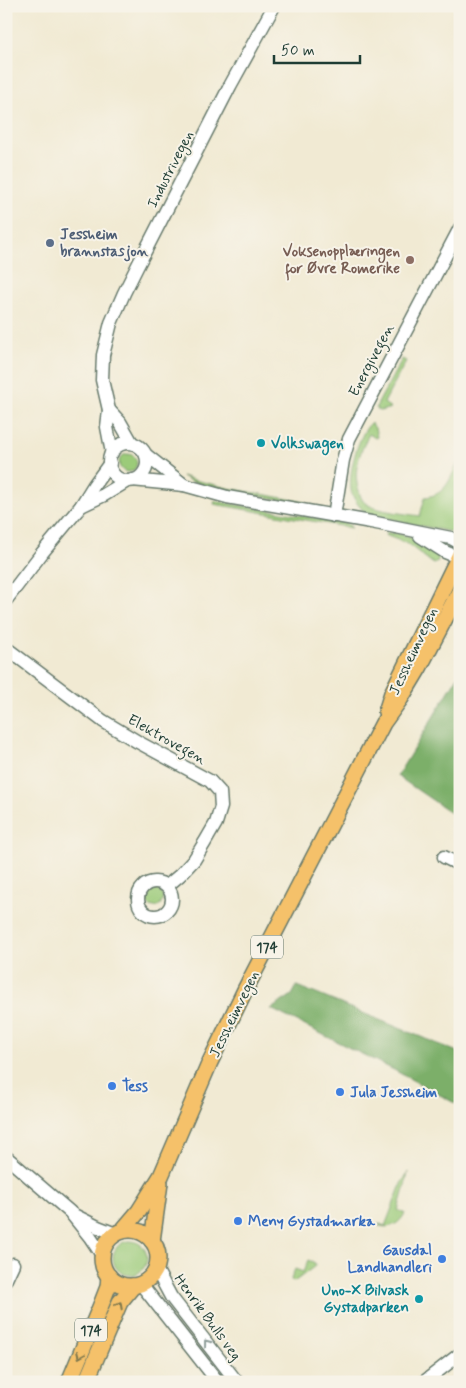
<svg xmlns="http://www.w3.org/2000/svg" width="466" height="1388" font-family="Mynerve,sans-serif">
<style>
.green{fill:#9bcb79;stroke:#5d8456}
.forest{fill:#7caf69;stroke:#4e764e}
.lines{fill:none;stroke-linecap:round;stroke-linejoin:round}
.minor-casing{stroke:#687a6c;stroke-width:15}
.major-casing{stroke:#687a6c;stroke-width:18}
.minor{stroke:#fff;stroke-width:12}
.major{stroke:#f5c16b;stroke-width:15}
.oneway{stroke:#7f784d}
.oneway2{stroke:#8f9e9a}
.service-dot{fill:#5c6f8a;stroke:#f7f3e8;stroke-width:2}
.education-dot{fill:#8d6e63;stroke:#f7f3e8;stroke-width:2}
.culture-dot{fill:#0f9aa8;stroke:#f7f3e8;stroke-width:2}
.shop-dot{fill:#3f7fe0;stroke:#f7f3e8;stroke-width:2}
.labels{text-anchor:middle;stroke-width:4;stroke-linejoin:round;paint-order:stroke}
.shield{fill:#f7f3e8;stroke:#60746a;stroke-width:1}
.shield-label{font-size:14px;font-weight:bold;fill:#1f3d34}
.street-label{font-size:15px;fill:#1f3d34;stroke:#f7f3e8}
.service-label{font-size:15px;font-weight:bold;fill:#4e5e75;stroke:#f7f3e8;text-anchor:start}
.education-label{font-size:15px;font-weight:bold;fill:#785e54;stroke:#f7f3e8;text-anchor:end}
.culture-label{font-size:15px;font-weight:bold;fill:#0d838f;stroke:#f7f3e8;text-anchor:start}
.shop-label{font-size:15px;font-weight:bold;fill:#366cbe;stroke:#f7f3e8;text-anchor:start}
</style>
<rect width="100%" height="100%" fill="#f7f3e8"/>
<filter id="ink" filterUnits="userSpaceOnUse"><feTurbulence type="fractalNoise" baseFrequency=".02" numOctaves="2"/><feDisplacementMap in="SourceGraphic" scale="10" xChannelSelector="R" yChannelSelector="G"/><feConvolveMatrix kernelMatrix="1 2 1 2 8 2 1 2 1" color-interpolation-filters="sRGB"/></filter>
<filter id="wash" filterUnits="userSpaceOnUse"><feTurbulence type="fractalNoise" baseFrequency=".0096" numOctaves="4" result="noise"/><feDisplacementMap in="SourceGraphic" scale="20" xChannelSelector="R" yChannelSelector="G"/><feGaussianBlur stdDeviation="1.12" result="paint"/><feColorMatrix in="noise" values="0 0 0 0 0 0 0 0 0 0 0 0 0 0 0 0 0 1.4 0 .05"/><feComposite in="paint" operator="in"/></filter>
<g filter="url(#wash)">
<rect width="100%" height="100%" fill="#f1ead3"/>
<!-- green -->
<g class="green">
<path d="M402,359L406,361L384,403L391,408L380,411L377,409L376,407Z"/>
<path d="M371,423L375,428L377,437L375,438L369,434C360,453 352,470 359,491C360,495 362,502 367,504C376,511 408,514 420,516L425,497C446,495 449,480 458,463L460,464V524L451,532L366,514C361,508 355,502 352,494C346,478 358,434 371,423Z"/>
<circle cx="128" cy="463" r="9"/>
<path d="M182,476L194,480L228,488L305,502L303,504L211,488L191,481Z"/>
<path d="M215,501L347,523L352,528L214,504Z"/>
<path d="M386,533C404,531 426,544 439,556L437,562L434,564L431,562L408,544L385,535Z"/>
<circle cx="154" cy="898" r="9"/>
<path d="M408,1172L406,1182L398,1210L405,1213C400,1224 389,1230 377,1225L380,1224L385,1226L400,1187H401V1183L403,1181Z"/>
<circle cx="130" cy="1258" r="17"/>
<path d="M308,1260L315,1263V1266L294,1282L292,1281L291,1279L295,1269L303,1272Z"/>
</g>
<!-- forest -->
<g class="forest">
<path d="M460,673V819L397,776Z"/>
<path d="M297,986L460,1053V1106L394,1070L271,1009L292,995Z"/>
</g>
</g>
<g filter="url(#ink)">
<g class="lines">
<!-- minor casing -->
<g class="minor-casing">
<g id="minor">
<path d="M109,410L120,422L132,443"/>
<circle cx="128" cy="462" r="19"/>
<path d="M112,453L107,427L109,410L102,380L103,355L111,323L124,293L137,267L230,86L274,6"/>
<path d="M146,455L184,485"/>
<path d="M132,480L184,485L227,497L371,522L451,538L460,543"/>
<path d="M81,506L104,495L127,481"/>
<path d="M334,516L343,460L349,439L460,228"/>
<path d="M420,536L445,552L460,558"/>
<path d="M6,600L42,553L81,506L94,485L110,463"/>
<path d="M6,648L103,721L138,742L210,781L220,792L221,807L216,823L205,842L194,860L180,875L167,886"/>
<path d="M444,857L460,865"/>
<circle cx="155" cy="899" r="17"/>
<path d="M6,1157L70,1212L90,1237L102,1255"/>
<path d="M74,1215L98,1227L116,1234"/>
<path d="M156,1269L171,1297L237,1382"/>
<path d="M6,1279L13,1264"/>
<path d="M141,1284L218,1382"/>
<path d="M424,1382L460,1354"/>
</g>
</g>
<!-- major casing -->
<g class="major-casing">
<g id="major">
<path d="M386,712L392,693L460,554"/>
<circle cx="130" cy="1258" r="28"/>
<path d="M122,1231L139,1211L161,1176L210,1062L245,990L383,723L401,698L419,668L460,590"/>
<path d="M152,1241L160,1183"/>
<path d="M69,1382L101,1305L108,1287L109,1276"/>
<path d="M86,1382L120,1302L133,1286"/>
</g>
</g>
<!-- minor -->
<use href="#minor" class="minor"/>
<!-- major -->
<use href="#major" class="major"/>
</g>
<!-- one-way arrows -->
<defs><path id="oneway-chevron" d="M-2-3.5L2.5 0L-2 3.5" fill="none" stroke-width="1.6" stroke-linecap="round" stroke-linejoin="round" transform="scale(1.25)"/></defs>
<g class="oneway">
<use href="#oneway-chevron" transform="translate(119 1305) rotate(-62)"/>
<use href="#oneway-chevron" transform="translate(80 1355) rotate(113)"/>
</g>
<use class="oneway2" href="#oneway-chevron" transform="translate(207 1343) rotate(-128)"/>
</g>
<!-- markers -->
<circle class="service-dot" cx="50" cy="243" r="5"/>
<circle class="education-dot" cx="410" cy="260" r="5"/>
<g class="culture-dot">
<circle cx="261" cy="443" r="5"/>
<circle cx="419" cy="1299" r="5"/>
</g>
<g class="shop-dot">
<circle cx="112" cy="1086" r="5"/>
<circle cx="340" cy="1092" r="5"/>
<circle cx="238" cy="1221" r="5"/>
<circle cx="442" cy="1259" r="5"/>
</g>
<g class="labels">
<!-- shield labels -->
<g class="shield">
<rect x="251" y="935.5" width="32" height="23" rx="4"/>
<rect x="75" y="1318.5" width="32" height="23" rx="4"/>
</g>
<g class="shield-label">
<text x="267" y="952">174</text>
<text x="91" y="1335">174</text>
</g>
<!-- street labels -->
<g class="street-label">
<text transform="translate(170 169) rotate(-63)" y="5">Industrivegen</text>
<text transform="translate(371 360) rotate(-62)" y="5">Energivegen</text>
<text transform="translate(413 651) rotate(-65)" y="5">Jessheimvegen</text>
<text transform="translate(167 739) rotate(29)" y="5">Elektrovegen</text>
<text transform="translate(234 1014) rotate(-64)" y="5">Jessheimvegen</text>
<text transform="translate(208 1317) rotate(54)" y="5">Henrik Bulls veg</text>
</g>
<!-- service labels -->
<g class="service-label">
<text x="60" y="239">Jessheim<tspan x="60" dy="17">brannstasjon</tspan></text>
</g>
<!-- education labels -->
<g class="education-label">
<text x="400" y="256">Voksenopplæringen<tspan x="400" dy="17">for Øvre Romerike</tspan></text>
</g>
<!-- culture labels -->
<g class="culture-label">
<text x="271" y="448">Volkswagen</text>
<text x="409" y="1295" text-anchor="end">Uno-X Bilvask<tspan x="409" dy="17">Gystadparken</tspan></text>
</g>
<!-- shop labels -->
<g class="shop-label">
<text x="122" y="1091">Tess</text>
<text x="350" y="1097">Jula Jessheim</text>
<text x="248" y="1226">Meny Gystadmarka</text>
<text x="432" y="1255" text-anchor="end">Gausdal<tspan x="432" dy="17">Landhandleri</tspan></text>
</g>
</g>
<!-- margin -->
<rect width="466" height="1388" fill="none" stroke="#f7f3e8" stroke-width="25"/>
<!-- scale -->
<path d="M274 55v8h86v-8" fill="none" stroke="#1f3d34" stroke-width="2.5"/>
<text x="281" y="55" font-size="15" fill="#1f3d34" stroke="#f7f3e8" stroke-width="4" paint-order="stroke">50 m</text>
</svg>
